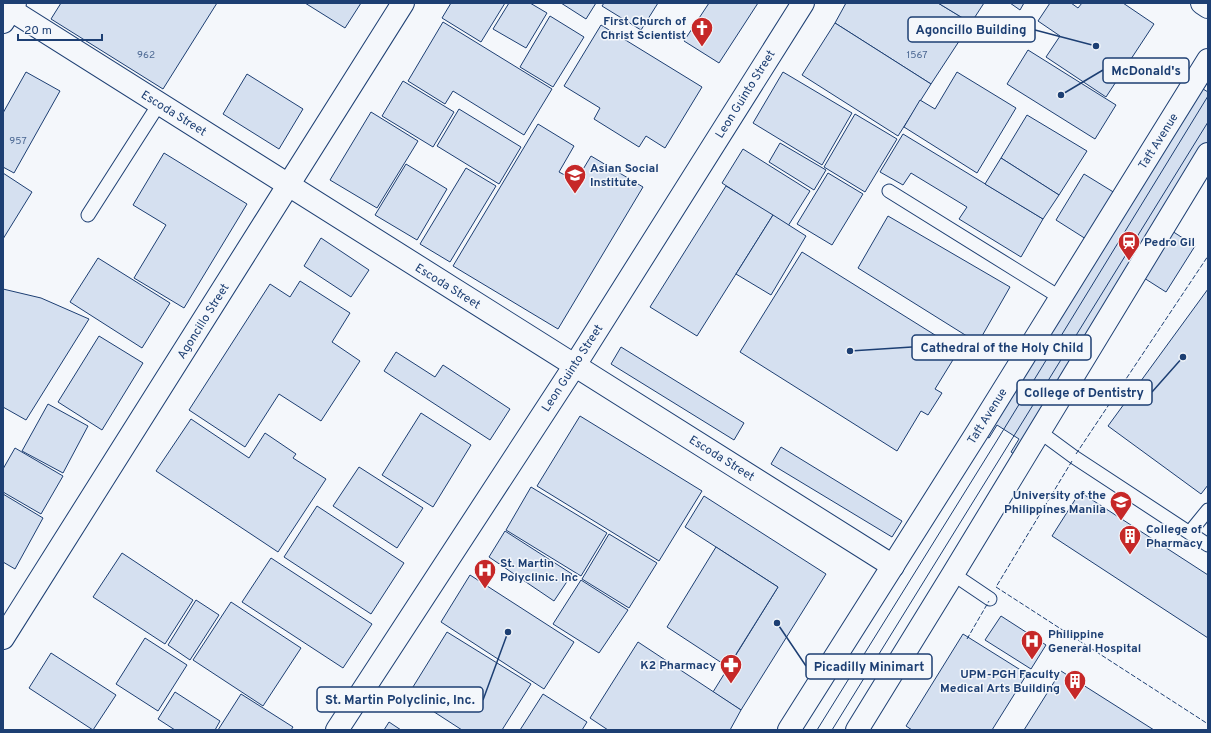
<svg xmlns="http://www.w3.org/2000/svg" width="1211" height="733" font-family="Overpass,sans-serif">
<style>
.building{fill:#d5e0f0;stroke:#1d3f73}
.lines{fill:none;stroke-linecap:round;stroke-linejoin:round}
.service-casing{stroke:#1d3f73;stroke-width:15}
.minor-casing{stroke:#1d3f73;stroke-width:24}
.tertiary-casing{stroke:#1d3f73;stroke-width:24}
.secondary-casing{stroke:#1d3f73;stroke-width:24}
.primary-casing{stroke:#1d3f73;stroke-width:24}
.service{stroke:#f4f7fb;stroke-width:13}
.minor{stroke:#f4f7fb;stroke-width:22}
.tertiary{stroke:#f4f7fb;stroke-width:22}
.secondary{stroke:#f4f7fb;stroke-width:22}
.primary{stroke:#f4f7fb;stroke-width:22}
.tram{stroke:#1d3f73;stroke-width:1}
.fence{stroke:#1d3f73;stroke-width:1;stroke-dasharray:5 2;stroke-linecap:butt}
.labels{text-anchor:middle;stroke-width:3;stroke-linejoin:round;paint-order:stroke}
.number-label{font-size:10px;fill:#4b6792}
.poi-label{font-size:12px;font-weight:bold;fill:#1d3f73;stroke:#f4f7fb;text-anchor:start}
.street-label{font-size:12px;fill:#1d3f73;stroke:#f4f7fb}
.leader{fill:none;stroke:#1d3f73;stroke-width:1.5}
.callout-dot{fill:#1d3f73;stroke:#f4f7fb;stroke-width:1.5}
.callout{fill:#f4f7fb;stroke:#1d3f73;stroke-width:1.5}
.callout-label{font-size:13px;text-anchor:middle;font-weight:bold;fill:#1d3f73}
</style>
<rect width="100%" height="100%" fill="#f4f7fb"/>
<!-- building -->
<g class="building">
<path d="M61,3H217L163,89L51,19Z"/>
<path d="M305,3H361L345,28Z"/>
<path d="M451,3H505L481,42L442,18Z"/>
<path d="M509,3H530L547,13L526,48L493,29Z"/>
<path d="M561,3H596L586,19Z"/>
<path d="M604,3H658L641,30L602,6Z"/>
<path d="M709,3H758L719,63L684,41Z"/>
<path d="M846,3H938L971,23L931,84L835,23Z"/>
<path d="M938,3H984L971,23Z"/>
<path d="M1010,3H1024L1020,10Z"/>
<path d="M1050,3H1071L1078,8L1082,3H1123L1154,24L1106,97L1046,57L1060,36L1038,21Z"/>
<path d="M550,16L584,37L553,87L520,67Z"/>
<path d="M443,22L552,89L524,135L453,91L445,104L408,81Z"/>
<path d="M835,23L931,84L898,136L802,75Z"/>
<path d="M601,25L702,87L665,148L646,136L639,147L594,119L600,108L564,86Z"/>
<path d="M1028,50L1116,105L1095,139L1007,84Z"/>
<path d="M1208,62V82L1203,89L1208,92V173L1172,231L1195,246L1166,292L1144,278L1029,464L1011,452L1019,439L997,425L989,438L971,427L1086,239L1056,220L1084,174L1115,193Z"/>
<path d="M26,72L60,91L14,173L3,167V113Z"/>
<path d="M783,72L852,113L822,165L753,123Z"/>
<path d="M957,72L1016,108L977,173L904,127L920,100L935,109Z"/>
<path d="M247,74L303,109L279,149L223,114Z"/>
<path d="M403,81L454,112L433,147L382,116Z"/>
<path d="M459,109L521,147L499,184L437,146Z"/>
<path d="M371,112L418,141L377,208L330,180Z"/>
<path d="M855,114L897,139L865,192L824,167Z"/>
<path d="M1027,115L1087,151L1059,195L1001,158Z"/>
<path d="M538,124L574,146L559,172L576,181L591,156L643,187L558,329L453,266Z"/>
<path d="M903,134L1043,219L1021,257L959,219L967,207L911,173L903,185L880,172Z"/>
<path d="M780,143L826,170L814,190L769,162Z"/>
<path d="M743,149L810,191L788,226L722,183Z"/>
<path d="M164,153L247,204L184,308L134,278L166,225L133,205Z"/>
<path d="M1001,158L1059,195L1043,219L985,184Z"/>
<path d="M406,164L447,189L417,240L375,215Z"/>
<path d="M466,168L496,186L450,262L420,244Z"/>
<path d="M3,173L32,192L3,239Z"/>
<path d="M828,173L863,194L832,245L797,224Z"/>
<path d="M726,186L773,215L697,336L650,307Z"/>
<path d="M773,215L806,236L771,295L736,274Z"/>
<path d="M888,216L1010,287L978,343L858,268Z"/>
<path d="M321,238L369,270L351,297L304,266Z"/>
<path d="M802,252L959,350L935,389L942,393L928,415L921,411L897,451L740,352Z"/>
<path d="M98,258L170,303L142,348L70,302Z"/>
<path d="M300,281L350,313L332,342L360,361L321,421L279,394L245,447L189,410L270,284L290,297Z"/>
<path d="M3,289L41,298L89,319L26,420L3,407Z"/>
<path d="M1208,289V485L1201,494L1108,426Z"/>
<path d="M99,336L143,363L102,430L58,402Z"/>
<path d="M621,347L744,423L734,440L611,364Z"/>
<path d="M396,352L435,377L443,365L510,409L490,440L384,371Z"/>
<path d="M48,404L88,426L63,473L22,451Z"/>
<path d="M421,413L471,445L433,507L382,475Z"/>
<path d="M580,416L702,491L659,561L537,486Z"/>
<path d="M191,419L249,458L265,433L296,454L293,458L326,479L278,552L156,471Z"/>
<path d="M781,447L902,521L892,537L771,464Z"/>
<path d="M15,448L63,476L41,514L3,492V469Z"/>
<path d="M359,467L423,508L397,548L333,506Z"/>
<path d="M531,487L607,533L581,576L506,530Z"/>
<path d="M1080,492L1208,575V638L1052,536Z"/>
<path d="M3,494L43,518L15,569L3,562Z"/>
<path d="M704,496L826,574L741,710L713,692L778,587L685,527Z"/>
<path d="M317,506L404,563L371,614L284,557Z"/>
<path d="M505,531L572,574L554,601L489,557Z"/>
<path d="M609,534L657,563L629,608L582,579Z"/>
<path d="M716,547L778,587L728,667L667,627Z"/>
<path d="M122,553L193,600L165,644L93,597Z"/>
<path d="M271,558L372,624L343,668L242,602Z"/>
<path d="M470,575L574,642L544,689L441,622Z"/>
<path d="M581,580L628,610L599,653L553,624Z"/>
<path d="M196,600L219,615L190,660L168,645Z"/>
<path d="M231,602L301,648L263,706L193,660Z"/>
<path d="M1001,616L1046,645L1031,669L985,640Z"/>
<path d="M447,632L531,684L502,730H462L408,695Z"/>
<path d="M963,634L1027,674L992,730H912L906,726Z"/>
<path d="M145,638L187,665L158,711L116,684Z"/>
<path d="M638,642L741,710L730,730H608L590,718Z"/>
<path d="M51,653L116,695L93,730L29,688Z"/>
<path d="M1061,671L1154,730H1024Z"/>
<path d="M175,692L220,721L215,730H175L158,719Z"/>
<path d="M241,694L293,727L291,730H218Z"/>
<path d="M543,694L587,722L582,730H520Z"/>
<path d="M389,722L401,730H384Z"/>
</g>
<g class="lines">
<!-- service casing -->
<g class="service-casing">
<g id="service">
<path d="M889,191L1061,298"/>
<path d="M88,215L159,104"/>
<path d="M1040,432L1074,457L1208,545"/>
<path d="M1190,532L1208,510"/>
<path d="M953,574L990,599"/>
</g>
</g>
<!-- minor casing -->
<g class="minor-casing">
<g id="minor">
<path d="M3,5L893,566"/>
<path d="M3,638L403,3"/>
</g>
</g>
<!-- tertiary casing -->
<g class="tertiary-casing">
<g id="tertiary">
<path d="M1202,3L1208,7"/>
<path d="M337,730L575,365L803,3"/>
</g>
</g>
<!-- secondary casing -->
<g class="secondary-casing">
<path id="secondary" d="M3,22L15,3"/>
</g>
<!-- primary casing -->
<g class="primary-casing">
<g id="primary">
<path d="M789,730L978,431L1208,60"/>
<path d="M857,730L953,574L1208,154"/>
</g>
</g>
<!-- service -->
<use href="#service" class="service"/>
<!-- minor -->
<use href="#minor" class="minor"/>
<!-- tertiary -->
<use href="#tertiary" class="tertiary"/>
<!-- secondary -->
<use href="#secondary" class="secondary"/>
<!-- primary -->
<use href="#primary" class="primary"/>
<!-- tram -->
<g class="tram">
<path d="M817,730L996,442L1208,96"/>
<path d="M832,730L1208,122"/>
</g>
<!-- fence -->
<g class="fence">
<path d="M1076,454L1208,256"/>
<path d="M1072,461L996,587L1208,724"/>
<path d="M967,639L989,601"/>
</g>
</g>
<!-- icons -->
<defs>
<g id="church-pin" transform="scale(1.15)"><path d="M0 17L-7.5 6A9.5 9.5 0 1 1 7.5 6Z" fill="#c62828" stroke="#f4f7fb"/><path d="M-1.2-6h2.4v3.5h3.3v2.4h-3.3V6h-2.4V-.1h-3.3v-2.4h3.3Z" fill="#fff"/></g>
<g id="school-pin" transform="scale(1.15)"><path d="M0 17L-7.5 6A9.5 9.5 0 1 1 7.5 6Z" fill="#c62828" stroke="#f4f7fb"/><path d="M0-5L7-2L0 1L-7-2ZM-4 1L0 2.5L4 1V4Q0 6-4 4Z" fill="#fff"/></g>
<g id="station-pin" transform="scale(1.15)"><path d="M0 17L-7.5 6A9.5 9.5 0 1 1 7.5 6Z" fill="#c62828" stroke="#f4f7fb"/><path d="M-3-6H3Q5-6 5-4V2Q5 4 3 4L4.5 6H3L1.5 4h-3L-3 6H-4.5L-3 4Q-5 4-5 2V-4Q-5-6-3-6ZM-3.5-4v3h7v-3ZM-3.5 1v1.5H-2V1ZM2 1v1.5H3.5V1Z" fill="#fff"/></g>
<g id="university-pin" transform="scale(1.15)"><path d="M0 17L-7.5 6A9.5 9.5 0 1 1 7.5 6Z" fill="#c62828" stroke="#f4f7fb"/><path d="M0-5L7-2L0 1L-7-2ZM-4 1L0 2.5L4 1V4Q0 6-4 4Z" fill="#fff"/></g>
<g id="building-pin" transform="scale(1.15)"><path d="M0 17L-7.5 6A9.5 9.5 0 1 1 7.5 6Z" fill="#c62828" stroke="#f4f7fb"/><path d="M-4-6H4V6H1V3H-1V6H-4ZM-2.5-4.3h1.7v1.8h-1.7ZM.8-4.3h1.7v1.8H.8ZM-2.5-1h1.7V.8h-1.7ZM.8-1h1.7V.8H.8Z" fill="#fff"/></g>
<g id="hospital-pin" transform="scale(1.15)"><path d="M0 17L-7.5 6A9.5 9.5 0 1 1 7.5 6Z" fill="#c62828" stroke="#f4f7fb"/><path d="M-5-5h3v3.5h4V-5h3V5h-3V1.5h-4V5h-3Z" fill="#fff"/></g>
<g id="pharmacy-pin" transform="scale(1.15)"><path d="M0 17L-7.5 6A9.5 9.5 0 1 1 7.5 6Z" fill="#c62828" stroke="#f4f7fb"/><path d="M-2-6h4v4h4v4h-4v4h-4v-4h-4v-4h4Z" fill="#fff"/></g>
</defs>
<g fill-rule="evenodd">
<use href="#church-pin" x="702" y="28"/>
<use href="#school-pin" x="575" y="175"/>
<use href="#station-pin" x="1129" y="242"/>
<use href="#university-pin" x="1121" y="502"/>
<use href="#building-pin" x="1130" y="536"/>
<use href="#hospital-pin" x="485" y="570"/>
<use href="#hospital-pin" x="1032" y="641"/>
<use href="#pharmacy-pin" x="731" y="665"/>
<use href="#building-pin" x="1075" y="681"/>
</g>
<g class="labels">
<!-- number labels -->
<g class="number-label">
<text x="146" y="58">962</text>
<text x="917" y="58">1567</text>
<text x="18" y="144">957</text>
</g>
<!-- poi labels -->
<g class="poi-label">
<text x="686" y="25" text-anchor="end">First Church of<tspan x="686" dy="14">Christ Scientist</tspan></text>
<text x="590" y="172">Asian Social<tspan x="590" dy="14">Institute</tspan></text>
<text x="1144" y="246">Pedro Gil</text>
<text x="1106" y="499" text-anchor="end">University of the<tspan x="1106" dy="14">Philippines Manila</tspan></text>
<text x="1146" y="533">College of<tspan x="1146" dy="14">Pharmacy</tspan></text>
<text x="500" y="567">St. Martin<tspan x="500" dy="14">Polyclinic. Inc</tspan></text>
<text x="1048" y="638">Philippine<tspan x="1048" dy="14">General Hospital</tspan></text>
<text x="716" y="669" text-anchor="end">K2 Pharmacy</text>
<text x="1060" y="678" text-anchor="end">UPM-PGH Faculty<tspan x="1060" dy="14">Medical Arts Building</tspan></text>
</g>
<!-- street labels -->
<g class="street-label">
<text transform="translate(745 94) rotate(-58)" y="4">Leon Guinto Street</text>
<text transform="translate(174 113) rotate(32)" y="4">Escoda Street</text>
<text transform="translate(1158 141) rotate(-58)" y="4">Taft Avenue</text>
<text transform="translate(448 286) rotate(32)" y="4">Escoda Street</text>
<text transform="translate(203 321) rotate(-58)" y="4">Agoncillo Street</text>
<text transform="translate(572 368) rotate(-57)" y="4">Leon Guinto Street</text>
<text transform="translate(987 416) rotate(-58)" y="4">Taft Avenue</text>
<text transform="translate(722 458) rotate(32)" y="4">Escoda Street</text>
</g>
</g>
<!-- callouts -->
<path class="leader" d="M1096 46L1035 30M1061 95L1103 70M850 351L912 347M1183 357L1152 392M777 623L806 666M508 632L483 700"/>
<g class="callout-dot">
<circle cx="1096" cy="46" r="4"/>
<circle cx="1061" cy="95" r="4"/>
<circle cx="850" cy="351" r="4"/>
<circle cx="1183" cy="357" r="4"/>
<circle cx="777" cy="623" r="4"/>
<circle cx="508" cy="632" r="4"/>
</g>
<g class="callout">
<rect x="908" y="17" width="127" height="25" rx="4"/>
<rect x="1103" y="58" width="86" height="25" rx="4"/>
<rect x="912" y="335" width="179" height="25" rx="4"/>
<rect x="1017" y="380" width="135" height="25" rx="4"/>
<rect x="806" y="654" width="126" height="25" rx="4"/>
<rect x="317" y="687" width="166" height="25" rx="4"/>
</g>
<g class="callout-label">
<text x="971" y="34">Agoncillo Building</text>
<text x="1146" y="75">McDonald's</text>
<text x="1002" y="352">Cathedral of the Holy Child</text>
<text x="1084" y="397">College of Dentistry</text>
<text x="869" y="671">Picadilly Minimart</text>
<text x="400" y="704">St. Martin Polyclinic, Inc.</text>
</g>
<!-- border -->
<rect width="1211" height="733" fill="none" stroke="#1d3f73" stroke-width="8"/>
<!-- scale -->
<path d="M18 34v6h84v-6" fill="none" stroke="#1d3f73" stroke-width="2"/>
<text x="24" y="34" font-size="12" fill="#1d3f73" stroke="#f4f7fb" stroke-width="3" paint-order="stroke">20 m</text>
</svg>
